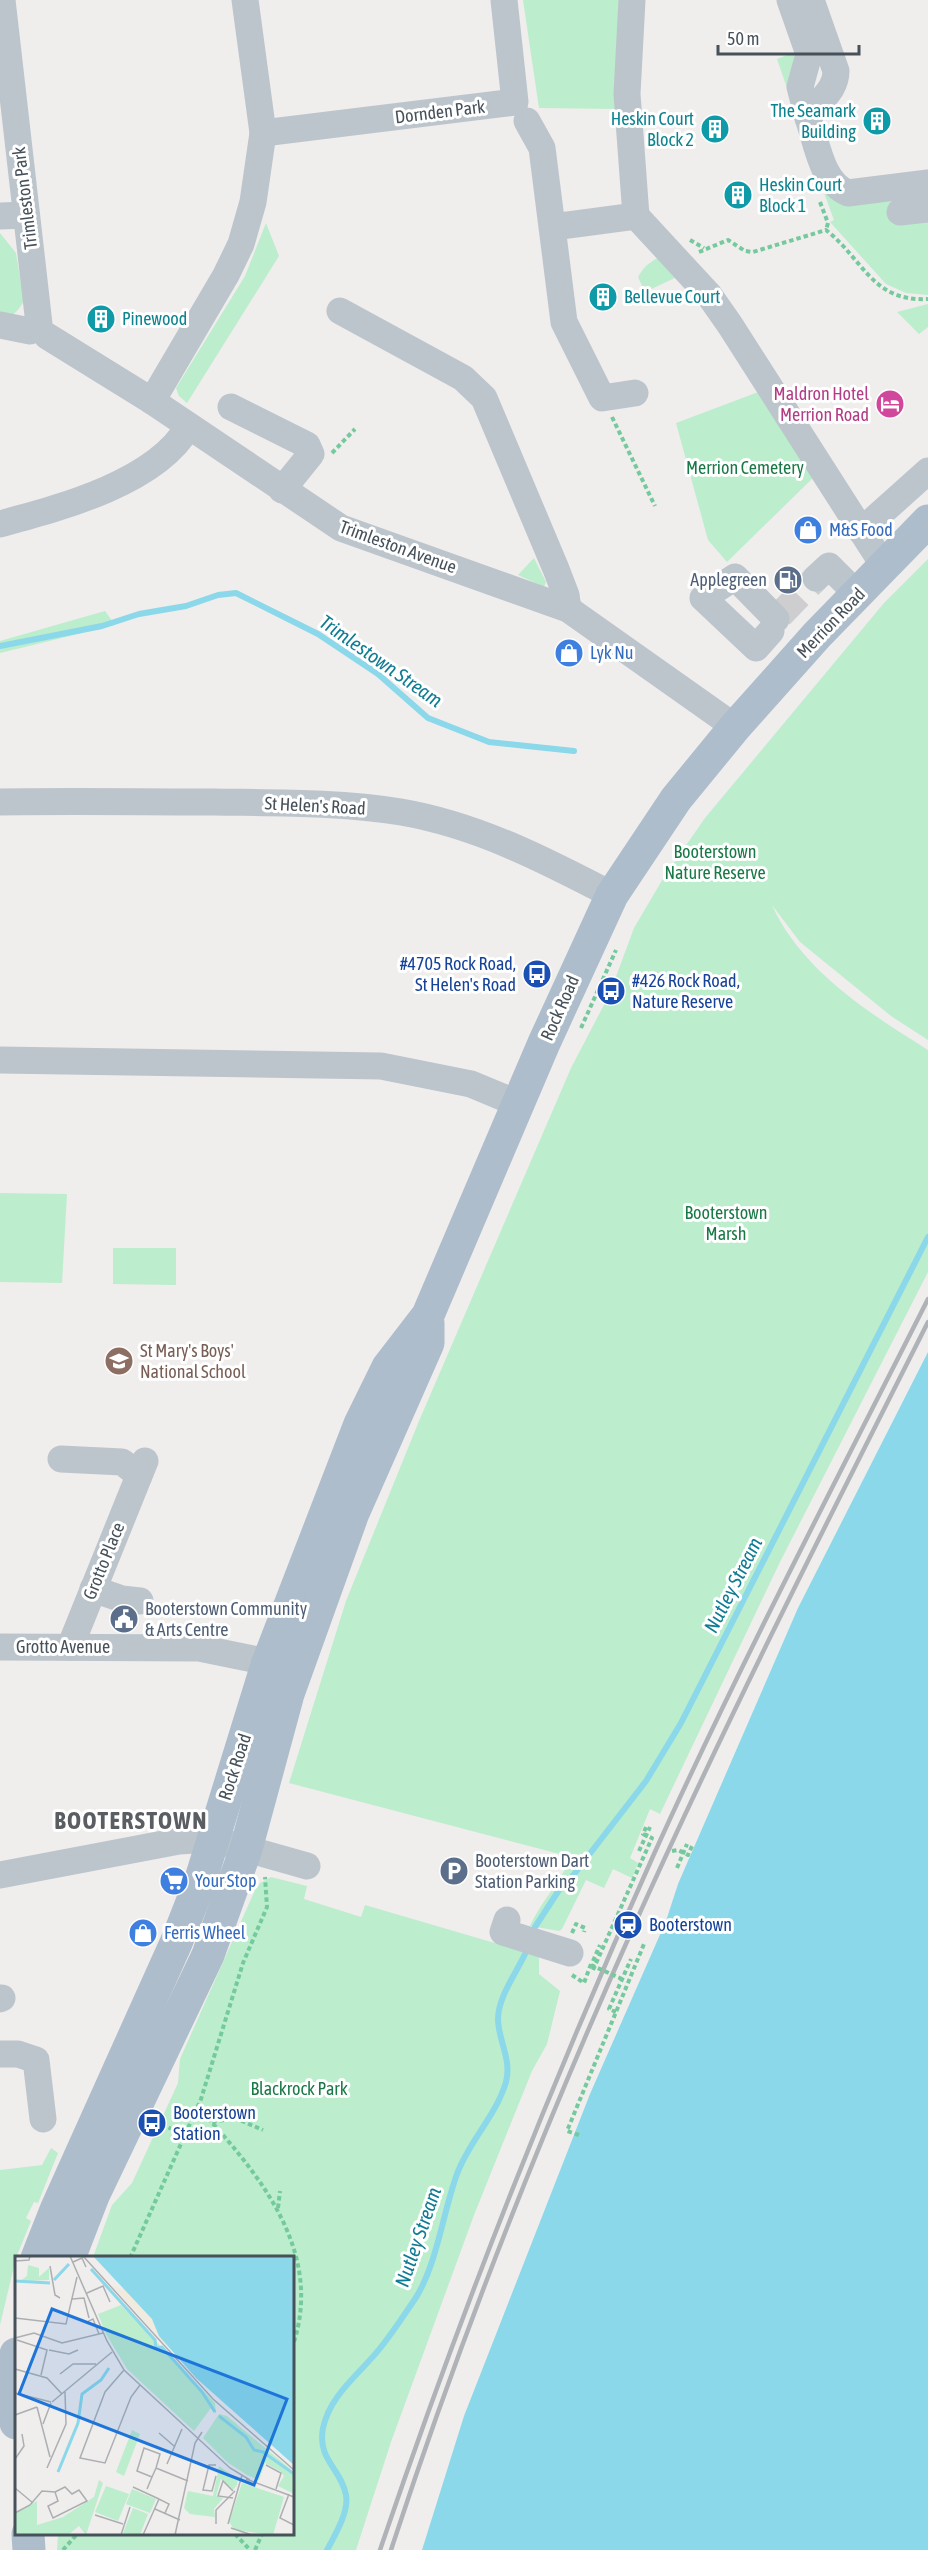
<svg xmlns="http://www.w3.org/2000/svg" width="928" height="2550" font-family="'Asap Condensed',sans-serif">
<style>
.green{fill:#bcedcd}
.water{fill:#8ad8e9}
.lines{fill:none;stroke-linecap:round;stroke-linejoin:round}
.stream{stroke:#8ad8e9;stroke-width:6}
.minor-tunnel{stroke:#ceced0;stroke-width:27;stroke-dasharray:27 14;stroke-linecap:butt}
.path{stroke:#75ca9d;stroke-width:4;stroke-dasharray:4.5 3;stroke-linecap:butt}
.minor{stroke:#bcc5cc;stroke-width:27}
.major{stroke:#adbdcc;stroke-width:33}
.rail{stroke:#afb3b7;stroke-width:4.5}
.path-bridge{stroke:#75ca9d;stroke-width:4;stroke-dasharray:4.5 3;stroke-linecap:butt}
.labels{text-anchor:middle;stroke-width:6;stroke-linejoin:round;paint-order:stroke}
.culture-label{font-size:18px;fill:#0d838f;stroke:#fff;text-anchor:start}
.street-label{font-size:18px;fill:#46515a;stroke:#fff}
.hotel-label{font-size:18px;fill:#b23c85;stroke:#fff;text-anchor:end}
.park-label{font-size:18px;fill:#197946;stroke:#fff}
.shop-label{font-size:18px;fill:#366cbe;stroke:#fff;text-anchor:start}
.service-label{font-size:18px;fill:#4e5e75;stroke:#fff;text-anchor:start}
.transit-label{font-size:18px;fill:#164399;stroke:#fff;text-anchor:start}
.education-label{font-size:18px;fill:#785e54;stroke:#fff;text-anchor:start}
.water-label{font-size:20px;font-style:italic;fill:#107c94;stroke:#fff}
.district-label{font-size:24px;font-weight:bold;letter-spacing:1.5px;fill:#5a5e62;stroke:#fff}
.inset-river{fill:none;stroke:#8ad8e9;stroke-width:3}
.inset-road{fill:none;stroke:#acafb2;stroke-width:1.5}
.view{fill:#1e75d9;fill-opacity:0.15;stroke:#1e75d9;stroke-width:3}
.inset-edge{fill:none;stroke:#46515a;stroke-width:3}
</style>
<rect width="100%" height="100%" fill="#f0eded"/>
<!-- green -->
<g class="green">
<path d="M523,0H626L619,109L539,108Z"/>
<path d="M795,52L788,91L777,59Z"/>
<path d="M823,190L896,196L928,221V295L906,293L886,284L830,222L834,220Z"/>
<path d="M266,223L279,256L187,403L179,396L176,388L245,276Z"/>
<path d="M0,233L16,253L24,301C18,311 12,319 0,317Z"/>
<path d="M662,256L679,276L645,292L638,277C644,266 651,261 662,256Z"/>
<path d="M928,304V327L919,334L897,312Z"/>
<path d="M761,391L815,476L727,562L708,540L676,423Z"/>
<path d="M534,558L546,582L544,587L518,575Z"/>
<path d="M928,559V1040L891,1016L800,942L772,905C801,970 869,1013 928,1050V1272L780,1562L660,1814L650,1809L630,1858L638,1863L632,1878L613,1869L604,1888L586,1880L562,1929L559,1931L530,1926C541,1901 561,1882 571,1857L289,1783L346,1601L419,1421L571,1068L606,1001H610L617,984L614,982L634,928L664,877L705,818L884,603Z"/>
<path d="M105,611L115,625L0,653V641Z"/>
<path d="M0,1193L67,1194L62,1283L0,1282Z"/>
<path d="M113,1248H176V1285L113,1284Z"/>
<path d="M271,1877L307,1886L304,1899L361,1917L365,1905L539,1956V1974L560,1991L547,2044L532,2071L474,2215L391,2442L356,2550H57L58,2534H292V2258L93,2257L112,2205L132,2183L178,2083L180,2059L255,1890L260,1883Z"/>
<path d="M51,2148L58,2153L38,2203L34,2202L26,2218L31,2221L16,2258L0,2325V2170L42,2165Z"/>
</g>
<!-- water -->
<path class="water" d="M928,1352V2550H422L464,2416L590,2094L666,1921L678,1884L798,1608Z"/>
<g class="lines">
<!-- stream -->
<g class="stream">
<path d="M0,646L102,626L139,614L186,606L218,595L236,593L318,634L378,674L428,718L489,742L574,751"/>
<path d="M535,1927L561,1887L568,1882L646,1781L681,1723L928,1237"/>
<path d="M327,2550C335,2535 349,2512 346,2495C341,2468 317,2460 323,2428C330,2394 361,2373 381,2347C393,2332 404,2315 415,2299C437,2265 443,2212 457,2174C469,2141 496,2116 506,2082C512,2059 498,2040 498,2019C498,1997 517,1972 526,1952"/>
</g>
<!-- minor-tunnel -->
<path class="minor-tunnel" d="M780,615L816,578"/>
<!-- path -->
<g class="path">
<path d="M820,202L828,223L826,230"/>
<path d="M690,240L704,248"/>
<path d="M699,252L728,240L745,251L753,252L826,230C864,260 872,302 928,299"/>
<path d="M612,417L655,506"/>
<path d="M332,453L355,429"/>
<path d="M581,1028L616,950"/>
<path d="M672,1851L678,1850L688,1855L692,1846"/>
<path d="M572,1933L576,1924L585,1928L584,1932"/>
<path d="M593,1970L652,1838L643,1834L647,1825"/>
<path d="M572,1975L584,1983L591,1964"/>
<path d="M616,2012L609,2009L631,1959"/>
<path d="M198,2107C259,2174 326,2252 292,2348"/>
<path d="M155,2121L184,2135"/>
<path d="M212,2122L235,2118L263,2130"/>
<path d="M579,2135L567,2131L644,1944"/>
<path d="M278,2208L280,2191"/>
<path d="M130,2258L201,2099L243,1963L267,1907L265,1877"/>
<path d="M235,2534L250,2550"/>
<path d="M63,2550L77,2534"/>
<path d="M255,2550L262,2534"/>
</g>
<!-- minor -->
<g class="minor">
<path d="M2,0L39,324"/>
<path d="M632,0L627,94L636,216L709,295L730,325L884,566"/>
<path d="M790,0L809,54L800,87L808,118"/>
<path d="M811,0L836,71C836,92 817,101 808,118C817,143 821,182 848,193L928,183"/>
<path d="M527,121L542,148L564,322L602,398L635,393"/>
<path d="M263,133L515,102L504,0"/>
<path d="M900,212L928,209"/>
<path d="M0,216L26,215"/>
<path d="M553,227L636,216"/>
<path d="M340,311L463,378L484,398L556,569L566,595L568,609"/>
<path d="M0,325L30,331"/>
<path d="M47,336L152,401L341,528L568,609L735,727"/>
<path d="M152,401L226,275L241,244L253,202L263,133L245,0"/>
<path d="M231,407L307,445L311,454L282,490"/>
<path d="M0,524C59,508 156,483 188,427"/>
<path d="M861,531L928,471"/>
<path d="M816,578L829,566L858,595"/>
<path d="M771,631L756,648L703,598L735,577L776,619"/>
<path d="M0,802C71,801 143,802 214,802C276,803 340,802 401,812C477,825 545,860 612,895"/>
<path d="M0,1060L381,1066L471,1084L519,1104"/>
<path d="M61,1459L122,1462L139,1475"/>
<path d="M93,1589L122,1599L140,1601"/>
<path d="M0,1647L199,1648L253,1659L267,1665"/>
<path d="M70,1647L145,1461"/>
<path d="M0,1875L179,1841L212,1839L307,1866"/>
<path d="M507,1920L503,1932L570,1953"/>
<path d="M0,1999L2,1998"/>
<path d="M0,2054H18L36,2060L43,2119"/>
</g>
<!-- major -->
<g class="major">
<path d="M37,2258L56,2210L176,1943L200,1882L267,1665L360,1424L388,1367L428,1315L544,1043L612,895L676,799L735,727L817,635L928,521"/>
<path d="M69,2258L93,2196L208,1955L246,1849L288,1694L353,1513L428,1343V1323"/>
<path d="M16,2354L14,2402L16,2423"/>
<path d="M28,2534L29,2550"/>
</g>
<!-- rail -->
<g class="rail">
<path d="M380,2550C460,2314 552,2081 654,1854C739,1666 835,1483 928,1299"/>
<path d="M391,2550C460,2339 542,2131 633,1928C725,1723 827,1522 928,1322"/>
</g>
<!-- path-bridge -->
<g class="path-bridge">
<path d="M639,1851L650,1827"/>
<path d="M677,1868L687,1844"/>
<path d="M593,1961L600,1945"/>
<path d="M591,1965L622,1979"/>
</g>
</g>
<!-- icons -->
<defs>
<g id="building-disc" transform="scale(1.5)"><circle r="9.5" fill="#0f9aa8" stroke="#fff"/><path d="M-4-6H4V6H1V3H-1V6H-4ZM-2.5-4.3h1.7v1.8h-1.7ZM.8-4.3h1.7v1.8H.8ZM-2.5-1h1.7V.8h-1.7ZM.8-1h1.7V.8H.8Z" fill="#fff"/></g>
<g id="hotel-disc" transform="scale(1.5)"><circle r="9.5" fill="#d1479c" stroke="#fff"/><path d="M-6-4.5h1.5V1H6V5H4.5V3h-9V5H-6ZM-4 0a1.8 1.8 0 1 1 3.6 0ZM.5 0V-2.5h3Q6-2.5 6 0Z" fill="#fff"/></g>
<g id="shop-disc" transform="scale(1.5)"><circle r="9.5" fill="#3f7fe0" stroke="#fff"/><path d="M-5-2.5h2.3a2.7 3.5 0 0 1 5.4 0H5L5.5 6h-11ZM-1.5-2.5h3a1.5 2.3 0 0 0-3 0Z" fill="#fff"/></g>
<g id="fuel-disc" transform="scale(1.5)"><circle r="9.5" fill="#5c6f8a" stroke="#fff"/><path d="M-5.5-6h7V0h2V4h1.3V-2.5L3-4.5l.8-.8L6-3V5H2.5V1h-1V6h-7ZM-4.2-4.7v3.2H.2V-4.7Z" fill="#fff"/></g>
<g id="bus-disc" transform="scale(1.5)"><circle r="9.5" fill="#1a4fb4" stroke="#fff"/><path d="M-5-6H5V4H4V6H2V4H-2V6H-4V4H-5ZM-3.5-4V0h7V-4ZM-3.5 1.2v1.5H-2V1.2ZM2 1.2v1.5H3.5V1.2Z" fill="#fff"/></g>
<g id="school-disc" transform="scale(1.5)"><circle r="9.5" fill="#8d6e63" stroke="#fff"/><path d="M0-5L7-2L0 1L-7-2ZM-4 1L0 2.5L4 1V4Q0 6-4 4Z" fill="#fff"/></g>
<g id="civic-disc" transform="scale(1.5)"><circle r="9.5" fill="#5c6f8a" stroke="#fff"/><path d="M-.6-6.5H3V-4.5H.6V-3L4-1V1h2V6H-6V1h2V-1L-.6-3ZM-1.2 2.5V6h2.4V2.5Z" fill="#fff"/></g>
<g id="parking-disc" transform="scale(1.5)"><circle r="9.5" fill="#5c6f8a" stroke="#fff"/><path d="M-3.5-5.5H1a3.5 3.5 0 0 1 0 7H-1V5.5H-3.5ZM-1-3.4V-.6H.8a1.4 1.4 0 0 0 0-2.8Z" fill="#fff"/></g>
<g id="supermarket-disc" transform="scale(1.5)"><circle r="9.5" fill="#3f7fe0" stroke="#fff"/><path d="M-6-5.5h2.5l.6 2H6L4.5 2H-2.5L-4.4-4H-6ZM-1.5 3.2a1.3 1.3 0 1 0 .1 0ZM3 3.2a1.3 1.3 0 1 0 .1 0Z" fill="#fff"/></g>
<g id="station-disc" transform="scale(1.5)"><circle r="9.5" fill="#1a4fb4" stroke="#fff"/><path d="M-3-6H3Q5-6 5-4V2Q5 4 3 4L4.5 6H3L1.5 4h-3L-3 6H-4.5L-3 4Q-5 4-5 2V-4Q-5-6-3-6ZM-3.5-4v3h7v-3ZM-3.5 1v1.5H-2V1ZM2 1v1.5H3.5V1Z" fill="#fff"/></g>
</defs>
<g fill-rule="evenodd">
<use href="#building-disc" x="877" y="121"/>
<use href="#building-disc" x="715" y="129"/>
<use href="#building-disc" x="738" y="195"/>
<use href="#building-disc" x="603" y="297"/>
<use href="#building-disc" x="101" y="319"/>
<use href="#hotel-disc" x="890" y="404"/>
<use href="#shop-disc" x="808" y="530"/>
<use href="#fuel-disc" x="788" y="580"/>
<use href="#shop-disc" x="569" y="653"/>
<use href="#bus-disc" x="537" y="974"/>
<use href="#bus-disc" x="611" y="991"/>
<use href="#school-disc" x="119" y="1361"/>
<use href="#civic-disc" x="124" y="1619"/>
<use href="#parking-disc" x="454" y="1871"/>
<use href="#supermarket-disc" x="174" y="1881"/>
<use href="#station-disc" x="628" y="1925"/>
<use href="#shop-disc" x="143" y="1933"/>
<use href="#bus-disc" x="152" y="2123"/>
</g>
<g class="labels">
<!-- culture labels -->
<g class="culture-label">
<text x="856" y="117" text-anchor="end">The Seamark<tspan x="856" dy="21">Building</tspan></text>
<text x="694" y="125" text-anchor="end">Heskin Court<tspan x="694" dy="21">Block 2</tspan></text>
<text x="759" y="191">Heskin Court<tspan x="759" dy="21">Block 1</tspan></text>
<text x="624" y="303">Bellevue Court</text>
<text x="122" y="325">Pinewood</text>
</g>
<!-- street labels -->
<g class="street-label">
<text transform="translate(440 112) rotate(-7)" y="6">Dornden Park</text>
<text transform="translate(25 198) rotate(-97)" y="6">Trimleston Park</text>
<text transform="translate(398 547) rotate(20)" y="6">Trimleston Avenue</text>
<text transform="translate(831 623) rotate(-46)" y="6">Merrion Road</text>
<text transform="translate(315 806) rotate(3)" y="6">St Helen's Road</text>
<text transform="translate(560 1008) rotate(-66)" y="6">Rock Road</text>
<text transform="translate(104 1561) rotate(-68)" y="6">Grotto Place</text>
<text x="63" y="1653">Grotto Avenue</text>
<text transform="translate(235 1767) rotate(-72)" y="6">Rock Road</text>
</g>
<!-- hotel labels -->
<g class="hotel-label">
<text x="869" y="400">Maldron Hotel<tspan x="869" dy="21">Merrion Road</tspan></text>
</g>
<!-- park labels -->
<g class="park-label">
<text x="745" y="474">Merrion Cemetery</text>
<text x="715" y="858">Booterstown<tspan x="715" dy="21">Nature Reserve</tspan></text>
<text x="726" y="1219">Booterstown<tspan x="726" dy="21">Marsh</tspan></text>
<text x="299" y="2095">Blackrock Park</text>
</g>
<!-- shop labels -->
<g class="shop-label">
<text x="829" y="536">M&amp;S Food</text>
<text x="590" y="659">Lyk Nu</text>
<text x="195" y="1887">Your Stop</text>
<text x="164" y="1939">Ferris Wheel</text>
</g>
<!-- service labels -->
<g class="service-label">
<text x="767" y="586" text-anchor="end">Applegreen</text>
<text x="145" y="1615">Booterstown Community<tspan x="145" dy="21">&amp; Arts Centre</tspan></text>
<text x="475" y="1867">Booterstown Dart<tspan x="475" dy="21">Station Parking</tspan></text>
</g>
<!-- transit labels -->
<g class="transit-label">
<text x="516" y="970" text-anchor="end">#4705 Rock Road,<tspan x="516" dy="21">St Helen's Road</tspan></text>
<text x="632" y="987">#426 Rock Road,<tspan x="632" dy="21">Nature Reserve</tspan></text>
<text x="649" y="1931">Booterstown</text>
<text x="173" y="2119">Booterstown<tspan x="173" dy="21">Station</tspan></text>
</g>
<!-- education labels -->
<g class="education-label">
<text x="140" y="1357">St Mary's Boys'<tspan x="140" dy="21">National School</tspan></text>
</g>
<!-- water labels -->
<g class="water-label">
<text transform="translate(381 661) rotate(35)" y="7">Trimlestown Stream</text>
<text transform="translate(733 1585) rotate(-63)" y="7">Nutley Stream</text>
<text transform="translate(418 2237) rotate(-71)" y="7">Nutley Stream</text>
</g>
<!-- district labels -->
<g class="district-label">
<text x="131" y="1829">BOOTERSTOWN</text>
</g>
</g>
<!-- overview -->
<g transform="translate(15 2256)">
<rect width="279" height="279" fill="#f0eded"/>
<path d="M13,9L24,12V21L34,12V24L5,25L12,20ZM106,49L200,147L201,158L196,152L179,175L112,113L91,78L83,58ZM204,158L212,160L279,216V238L263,230L269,220L265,215L250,207L244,224L232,219L212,206L188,182ZM117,174L125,178L109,220L101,216ZM204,210L223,223L222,229L218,234L206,223L201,240L208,242L199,253L200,261L175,258L169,252L173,235L198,240ZM84,224L88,227L71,279L64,270L53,279H0V258L22,245V269L48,261L79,241ZM227,227L269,241L258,279L220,274L214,266ZM91,230L114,238L103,265L80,256ZM117,233L141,243L135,257L111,248ZM118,252L133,258L125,279L108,277Z" fill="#bcedcd"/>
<path d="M106,0L150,83L152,90L97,29L110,34Z" fill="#f1eade"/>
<path d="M78,0H279V209L181,122L144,80L137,63Z" fill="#8ad8e9"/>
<path class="inset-river" d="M76,13L140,84L141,92L147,91L187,136L200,156M39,24L54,8M0,25L35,27M204,160L231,181L239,194L248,196L279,218M43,216L63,167L67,138L86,124L94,112"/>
<path class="inset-road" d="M55,0L92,85L109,114L215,212L235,224M68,0L198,143L279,214M0,5L14,4L15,0M58,6L67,2L71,11M35,10L40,39L45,42M72,37L88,30L95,46M57,43L69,42L74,62M0,62L51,68L62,21M72,66L78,63L84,78M0,82L19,77L47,87L88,77M2,84L32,94L26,119M34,94L54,98L63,94M0,113L32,122L47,138M109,114L90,136L65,202L90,207L116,141L125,129M45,118L58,108H81M0,137L36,146M37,146L97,96M22,151L35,201M0,159L22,151M28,168L36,147M144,177L159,190M0,203L9,190L7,178M152,208L167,173M251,209L266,217L261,233M32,212L51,168L50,136M141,212L173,225M201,220L197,235L188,234L194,209H201M231,223L279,241M118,231L144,243M0,232L18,247M132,233L137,221L141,212L145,198L129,192L122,215L137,221M218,235L208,225L203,240L218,242M274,238L265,262L279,269M140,253L165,264M0,257L15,249L27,235L40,236L43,245L33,250L38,262L72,245L64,234L57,238L50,231L40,236M80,259L108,268M201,268V254L220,235M213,268L227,219M216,272L237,279M106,279L115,251M128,279L144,243L154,248L150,257M160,279L180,187L187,176"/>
<path class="view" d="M37,53L272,143L239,229L4,138Z"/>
<rect width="279" height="279" class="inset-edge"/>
</g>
<!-- scale -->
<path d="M718 45v9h141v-9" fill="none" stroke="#46515a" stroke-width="3"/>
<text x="727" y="45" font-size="18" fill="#46515a" stroke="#ffffff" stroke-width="4.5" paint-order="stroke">50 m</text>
</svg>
